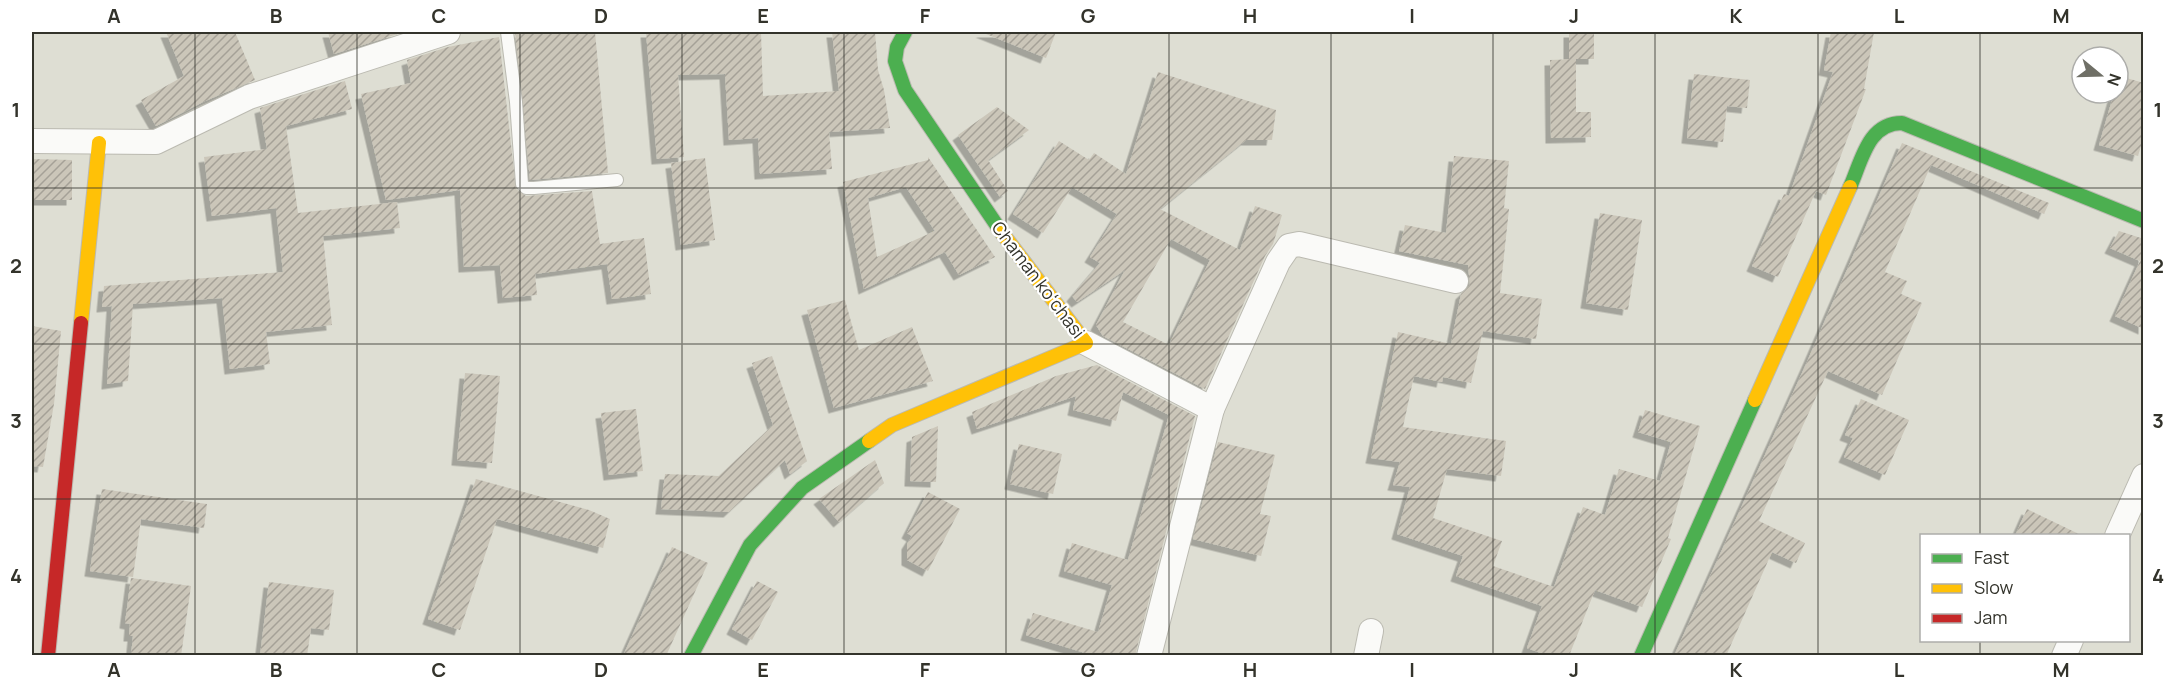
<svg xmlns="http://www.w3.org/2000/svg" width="2175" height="687" font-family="Manrope,sans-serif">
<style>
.building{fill:url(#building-hatch);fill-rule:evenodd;filter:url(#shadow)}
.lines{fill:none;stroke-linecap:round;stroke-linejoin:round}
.lane-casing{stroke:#bbbab1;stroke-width:14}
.street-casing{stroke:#bbbab1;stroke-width:26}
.fast-casing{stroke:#bbbab1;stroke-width:16}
.slow-casing{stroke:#bbbab1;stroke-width:16}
.jam-casing{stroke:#bbbab1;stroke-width:16}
.lane{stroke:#fafaf8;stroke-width:12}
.street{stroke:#fafaf8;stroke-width:24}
.fast{stroke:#4caf50;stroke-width:14}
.slow{stroke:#ffc107;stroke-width:14}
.jam{stroke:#c62828;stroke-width:14}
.grid{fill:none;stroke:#33332b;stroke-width:1.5;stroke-opacity:0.55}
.labels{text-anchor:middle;stroke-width:4.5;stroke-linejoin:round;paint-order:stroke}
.street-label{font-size:18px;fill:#33332b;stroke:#fff}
.neatline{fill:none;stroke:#33332b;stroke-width:2}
.grid-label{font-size:20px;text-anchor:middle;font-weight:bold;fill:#33332b}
</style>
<defs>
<pattern id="building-hatch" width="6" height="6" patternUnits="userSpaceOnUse" patternTransform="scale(1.5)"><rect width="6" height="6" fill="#cbc6b9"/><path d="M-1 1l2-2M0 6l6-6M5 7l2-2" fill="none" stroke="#a5a197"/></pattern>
<filter id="shadow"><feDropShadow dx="-5.5" dy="5.5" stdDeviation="0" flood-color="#0004"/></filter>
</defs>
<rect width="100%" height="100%" fill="#deded3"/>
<!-- building -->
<g class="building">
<path d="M166,32H235L255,80L205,101L156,126L141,100L184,76Z"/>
<path d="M328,32H404L334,54Z"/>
<path d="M515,32H595L608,173L530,180Z"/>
<path d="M646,32H761L763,96L839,91L832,32H875L878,70L884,90L890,128L829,132L832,169L760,174L758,138L729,140L725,74L678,75L684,157L657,159Z"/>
<path d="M981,32H1056L1046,58Z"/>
<rect x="1569" y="32" width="25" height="27"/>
<path d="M1831,32H1874L1864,89H1866L1826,195L1816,191L1778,277L1752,266L1784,194L1789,196L1833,72L1824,70Z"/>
<path d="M499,37L516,189L526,196L592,191L600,244L644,238L651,294L612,299L607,264L535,274L537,295L503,298L500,265L464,267L460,190L386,200L361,94L411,83L407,60L448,47Z"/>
<path d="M1576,59V112H1591V137L1551,138L1550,60Z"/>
<path d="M1158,72L1276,110L1272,140H1246L1160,209L1240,250L1255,206L1282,215L1273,244L1265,256L1205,389L1103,336L1096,325L1125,270L1077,302L1072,296L1100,263L1090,257L1117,214L1072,187L1043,233L1013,214L1059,141L1089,160L1094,153L1126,174ZM1171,239L1210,260L1169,345L1123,322Z"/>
<path d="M1694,74L1750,80L1747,108L1727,106L1723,142L1687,138Z"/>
<path d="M2119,76L2144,83V136L2138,156L2099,145L2114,93H2118Z"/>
<path d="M345,81L352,109L286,126L298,213L397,202L400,228L323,236L332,325L266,332L270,364L230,369L222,298L133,304L128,381L107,384L112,306L102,307L104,286L283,272L276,208L212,216L204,157L267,149L260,108Z"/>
<path d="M997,107L1029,130L988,160L1008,191L1000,197L958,135Z"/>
<path d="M1902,143L2049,203L2044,214L1931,165L1885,272L1907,281L1901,294L1922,303L1882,395L1828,371L1759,521L1805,543L1796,563L1772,552L1726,656H1674L1807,362Z"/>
<path d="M1454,156L1509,161L1504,208L1509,209L1500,293L1542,299L1536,339L1483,331L1471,383L1443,377L1442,382L1414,376L1403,427L1506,441L1501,476L1447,469L1433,518L1502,541L1493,566L1554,587L1583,507L1605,515L1619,469L1660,481L1671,442L1638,432L1645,410L1700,426L1668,538L1671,539L1642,607L1595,590L1569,656H1549L1527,648L1542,606L1456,576L1463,556L1397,534L1410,487L1393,485L1400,462L1371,458L1398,332L1451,344L1461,294L1470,285L1468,265L1399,251L1405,225L1446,233Z"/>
<path d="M928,157L995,257L959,275L945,252L864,289L843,182L928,160ZM906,187L935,231L877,257L868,198Z"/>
<path d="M705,158L715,240L681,245L671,163Z"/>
<path d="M32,159L72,160V200H32Z"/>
<path d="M1600,213L1642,220L1628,310L1586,303Z"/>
<path d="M2119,231L2144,239V329L2115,316L2140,261L2110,248Z"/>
<path d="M845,300L859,350L912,327L933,381L834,408L807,310Z"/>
<path d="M32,326L61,331L54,404L43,467L32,466Z"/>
<path d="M772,356L807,461L790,474L785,460L729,512L661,509L665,474L719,476L773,425L752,363Z"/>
<path d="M1097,365L1195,416L1135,656H1095L1026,635L1033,613L1098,632L1112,585L1064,571L1072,543L1128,560L1169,415L1123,392L1116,421L1073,410L1076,396L977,429L972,412L1056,376Z"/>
<path d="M465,373L500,376L492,463L457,460Z"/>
<path d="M1861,399L1909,420L1885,475L1844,457L1853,438L1845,435Z"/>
<path d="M636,409L643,471L609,475L601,413Z"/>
<path d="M938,426L936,482L910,481L912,437Z"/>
<path d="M1218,442L1275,455L1260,514L1271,516L1261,556L1193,539Z"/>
<path d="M1019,444L1062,454L1053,494L1010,484Z"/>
<path d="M875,460L884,483L839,522L819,499Z"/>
<path d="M476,479L589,510L610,519L603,548L497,519L460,630L428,619Z"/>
<path d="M102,489L207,504L204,528L141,519L133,577L90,571Z"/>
<path d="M928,492L960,509L928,571L907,560V544L912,536L907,533Z"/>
<path d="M2027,509L2083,536H2015Z"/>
<path d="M672,547L708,563L666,656H623Z"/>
<path d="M131,578L191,586L181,656H131L133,636H129L130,624L125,623Z"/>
<path d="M757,581L778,592L752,640L732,629Z"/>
<path d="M269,582L334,590L329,630L311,628L307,656H260Z"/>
</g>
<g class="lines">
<!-- lane casing -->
<g class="lane-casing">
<path id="lane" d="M507,32L516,102L522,184L526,188H534L617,180"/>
</g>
<!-- street casing -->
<g class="street-casing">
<g id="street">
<path d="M32,141L156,142L249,97L448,32"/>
<path d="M1086,343L1212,409L1149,656"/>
<path d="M1212,409L1278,262L1289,246L1299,244L1456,281"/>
<path d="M2117,536L2144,476"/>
<path d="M1366,656L1371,631"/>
<path d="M2064,656L2071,640"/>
</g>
</g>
<!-- fast casing -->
<g class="fast-casing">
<g id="fast">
<path d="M905,32L897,47L895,61L905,90L1002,233"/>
<path d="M1850,187C1862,160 1868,123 1902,123L2144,221"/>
<path d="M691,656L750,545L802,488L869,441"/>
<path d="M1641,656L1755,400"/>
</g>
</g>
<!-- slow casing -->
<g class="slow-casing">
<g id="slow">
<path d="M81,323L99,143"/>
<path d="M1755,400L1850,187"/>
<path d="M869,441L892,425L1086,343L1002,233"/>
</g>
</g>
<!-- jam casing -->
<g class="jam-casing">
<path id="jam" d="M48,656L81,323"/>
</g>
<!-- lane -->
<use href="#lane" class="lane"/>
<!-- street -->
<use href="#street" class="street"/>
<!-- fast -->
<use href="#fast" class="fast"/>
<!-- slow -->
<use href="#slow" class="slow"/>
<!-- jam -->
<use href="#jam" class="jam"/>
</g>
<!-- grid -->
<path class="grid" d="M195,32V656M357,32V656M520,32V656M682,32V656M844,32V656M1006,32V656M1169,32V656M1331,32V656M1493,32V656M1655,32V656M1818,32V656M1980,32V536M32,188H2144M32,344H2144M32,499H2144M1980,640V656"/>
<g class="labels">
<!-- street labels -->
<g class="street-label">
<text transform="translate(1038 280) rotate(53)" y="6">Chaman koʻchasi</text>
</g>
</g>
<!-- border -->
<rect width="2175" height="687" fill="none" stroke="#ffffff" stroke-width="66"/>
<!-- legend -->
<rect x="1920" y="534" width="210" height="108" fill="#ffffff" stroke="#adadaa" stroke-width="1.5"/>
<rect x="1932" y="554" width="30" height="9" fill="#4caf50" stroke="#adadaa" stroke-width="1.5"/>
<text x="1974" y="564" font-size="18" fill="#33332b">Fast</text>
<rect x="1932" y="584" width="30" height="9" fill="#ffc107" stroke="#adadaa" stroke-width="1.5"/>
<text x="1974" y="594" font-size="18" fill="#33332b">Slow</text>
<rect x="1932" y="614" width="30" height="9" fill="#c62828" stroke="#adadaa" stroke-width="1.5"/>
<text x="1974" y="624" font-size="18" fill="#33332b">Jam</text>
<!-- north arrow -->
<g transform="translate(2100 75) rotate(109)"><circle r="28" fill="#ffffff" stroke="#adadaa" stroke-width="1.5"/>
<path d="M0-4.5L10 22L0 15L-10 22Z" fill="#6f6f66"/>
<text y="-9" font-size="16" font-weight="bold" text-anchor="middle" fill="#33332b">N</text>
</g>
<rect x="33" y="33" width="2109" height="621" class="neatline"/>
<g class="grid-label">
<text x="114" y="23">A</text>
<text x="276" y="23">B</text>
<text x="439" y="23">C</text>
<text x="601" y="23">D</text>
<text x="763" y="23">E</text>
<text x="925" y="23">F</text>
<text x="1088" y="23">G</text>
<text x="1250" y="23">H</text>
<text x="1412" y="23">I</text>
<text x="1574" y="23">J</text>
<text x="1736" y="23">K</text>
<text x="1899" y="23">L</text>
<text x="2061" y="23">M</text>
<text x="16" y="117">1</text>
<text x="2158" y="117">1</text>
<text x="16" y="273">2</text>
<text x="2158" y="273">2</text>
<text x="16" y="428">3</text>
<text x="2158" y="428">3</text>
<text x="16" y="583">4</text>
<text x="2158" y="583">4</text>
<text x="114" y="677">A</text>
<text x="276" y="677">B</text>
<text x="439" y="677">C</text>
<text x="601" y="677">D</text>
<text x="763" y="677">E</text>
<text x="925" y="677">F</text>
<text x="1088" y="677">G</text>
<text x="1250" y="677">H</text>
<text x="1412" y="677">I</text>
<text x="1574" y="677">J</text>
<text x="1736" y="677">K</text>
<text x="1899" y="677">L</text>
<text x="2061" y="677">M</text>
</g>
</svg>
